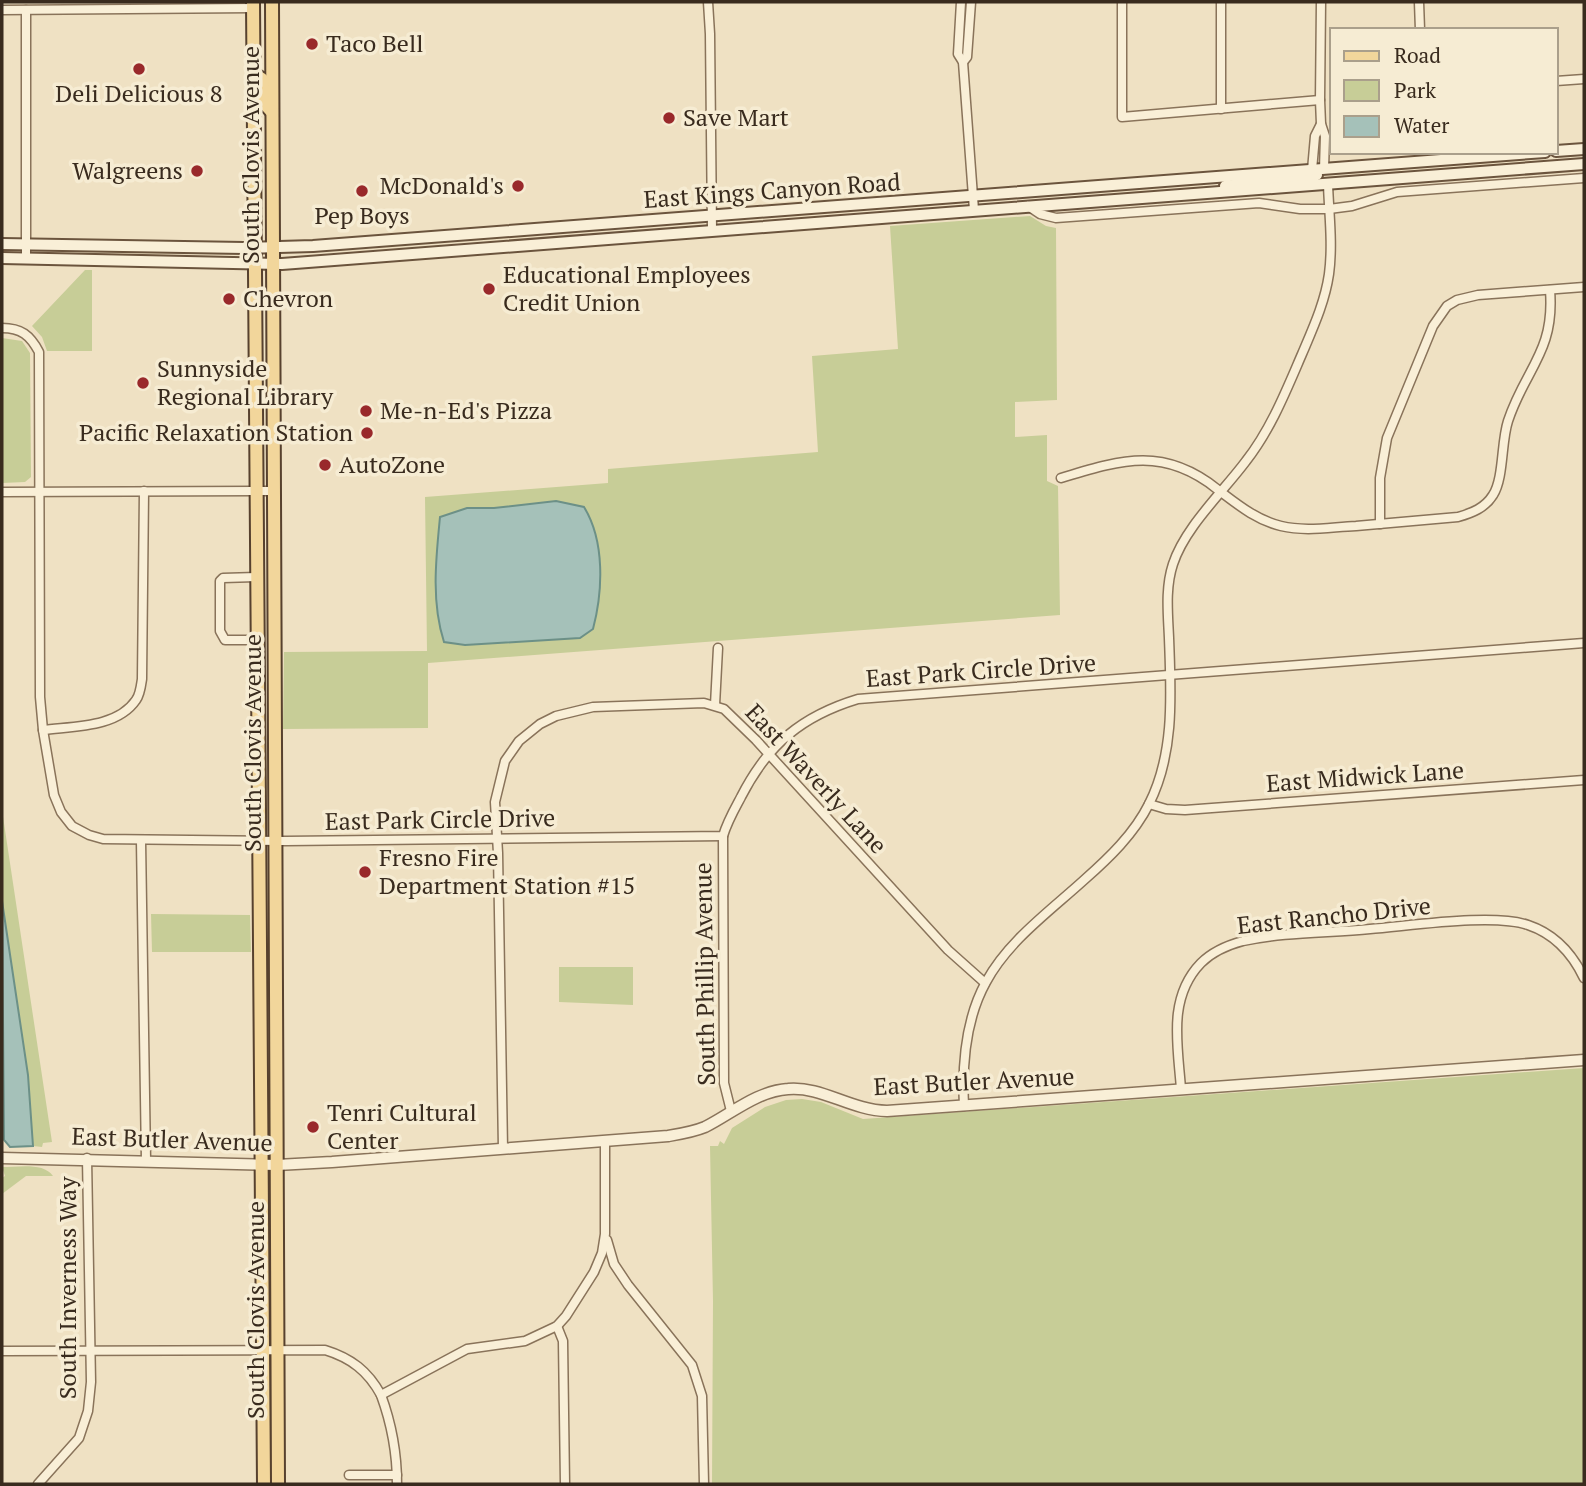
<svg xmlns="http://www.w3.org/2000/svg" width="1586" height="1486" font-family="'PT Serif',serif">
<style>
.green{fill:#c7cd97}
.water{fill:#a5c1b9;stroke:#6c9087;stroke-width:2}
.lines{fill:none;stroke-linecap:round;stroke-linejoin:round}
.minor-casing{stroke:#89735a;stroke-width:11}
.tertiary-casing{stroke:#89735a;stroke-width:13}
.secondary-casing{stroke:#6b543d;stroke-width:14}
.primary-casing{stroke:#57412e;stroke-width:16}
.minor{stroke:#f9efd7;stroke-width:8}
.tertiary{stroke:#f9efd7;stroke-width:10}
.secondary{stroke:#f9efd7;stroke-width:10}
.primary{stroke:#f2d69b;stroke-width:12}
.poi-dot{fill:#99292b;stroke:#f6ecd3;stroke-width:2.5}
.labels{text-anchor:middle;stroke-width:7;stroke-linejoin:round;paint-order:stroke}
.poi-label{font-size:24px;fill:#392b1e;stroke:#f6ecd3;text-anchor:start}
.street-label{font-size:24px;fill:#392b1e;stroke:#f6ecd3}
</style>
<rect width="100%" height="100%" fill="#efe1c3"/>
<!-- green -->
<g class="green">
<path d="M1030,216L1046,226L1056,228L1057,400L1015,402V437L1047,435V481L1058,486L1060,615L428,663V728L283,729L284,652L427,651L425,497L608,483V469L818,452L812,356L898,349L890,226Z"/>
<path d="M85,270H92V351H47L42,337L32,326Z"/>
<path d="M2,338L22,341L30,353L31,477L25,482L2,483Z"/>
<path d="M2,810L52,1142L43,1143L42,1147L33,1146L28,1075L2,901Z"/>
<path d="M151,914L250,915L251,952H152Z"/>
<path d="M559,967H633V1005L559,1002Z"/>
<path d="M1584,1068V1484H712L713,1301L710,1146H718L720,1141L724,1144L732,1128L765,1107L786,1100L802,1099L821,1102L863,1119Z"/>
<path d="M2,1167C18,1167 44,1162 53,1176H26L2,1194V1178L5,1176Z"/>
</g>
<!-- water -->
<g class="water">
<path d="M556,501L584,507C605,541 603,591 593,629L580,638L465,645L444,642C431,602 436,558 440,517L467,508H494Z"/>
<path d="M2,901L28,1075L33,1146L10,1147L4,1140Z"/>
</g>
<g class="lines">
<!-- minor casing -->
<g class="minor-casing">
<g id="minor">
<path d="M708,2L710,34L712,230"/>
<path d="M961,2L958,54L963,62L974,210"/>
<path d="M1122,2V117L1320,100"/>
<path d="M1221,2V109"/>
<path d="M1321,2L1320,100L1321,124L1325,136L1324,169"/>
<path d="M1419,2L1420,30"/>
<path d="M2,10L254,8"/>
<path d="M26,10V258"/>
<path d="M963,62L967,57L971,2"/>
<path d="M1556,81L1584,79"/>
<path d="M1312,170L1315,136L1321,124"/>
<path d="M1028,206L1040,214L1056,218L1259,203L1300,209H1329L1352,206L1397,192L1584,178"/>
<path d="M2,328C21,328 30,335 39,352L40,697L43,730L54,795L61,812L72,826L89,835L103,839L286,841L723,836C727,822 734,810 741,797C768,744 802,716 858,699L1584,643"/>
<path d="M1061,478C1121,460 1163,446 1217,489C1237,504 1256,520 1281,526C1306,532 1331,527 1356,526C1390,523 1424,520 1458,517C1472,513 1485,508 1493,495C1504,478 1501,442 1508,421C1525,369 1555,352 1550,290"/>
<path d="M2,492L273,491"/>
<path d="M1380,524V478L1387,438L1433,326L1447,306L1457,300L1478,295L1584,287"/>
<path d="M258,577L223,578L220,581V631L225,640H259"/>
<path d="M715,705L718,648"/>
<path d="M43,730C73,726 117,728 136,700C140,695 141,686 142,679L144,491"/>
<path d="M1149,804L1166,809L1185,810L1584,780"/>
<path d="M723,836L724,1083L731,1111"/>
<path d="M141,841L146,1160"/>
<path d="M1181,1089C1178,1046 1167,998 1201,963C1212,952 1228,945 1243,941C1284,932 1328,933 1370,929C1410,926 1493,913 1528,925C1555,934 1572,953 1584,978"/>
<path d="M964,1106C962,1066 966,1018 986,982C1008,941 1050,911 1084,880C1109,858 1134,834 1149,804C1175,753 1171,693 1169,638C1168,614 1165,588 1173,564C1185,527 1223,492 1246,461C1271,429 1286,391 1302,354C1313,328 1325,302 1329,274C1333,244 1329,214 1328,184"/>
<path d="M503,1149L498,853L495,802L505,761L519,741L540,724L556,716L593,707L704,703L724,709L756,740L948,950L985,983"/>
<path d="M607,1240L614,1264L628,1285L692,1365L702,1396L704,1484"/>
<path d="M557,1326L563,1341L565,1484"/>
<path d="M2,1351L325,1350C351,1358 368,1371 381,1395L467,1349L525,1341L557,1326L566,1316L594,1272L602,1253L605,1234V1141"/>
<path d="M381,1395C392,1425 397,1453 397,1484"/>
<path d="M349,1475H397"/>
<path d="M38,1484L79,1438L88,1411L91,1382L87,1158"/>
</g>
</g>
<!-- tertiary casing -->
<g class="tertiary-casing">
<path id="tertiary" d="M2,1158L277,1165L332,1162L668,1136C680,1134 693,1132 705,1127C731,1114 757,1091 788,1089C822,1086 850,1110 887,1111L1584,1060"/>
</g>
<!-- secondary casing -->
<g class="secondary-casing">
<g id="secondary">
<path d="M1556,151L1584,149"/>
<path d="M1225,186L1317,175"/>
<path d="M2,244L244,248L313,246L1545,152"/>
<path d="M2,258L282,264L1584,164"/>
</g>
</g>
<!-- primary casing -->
<g class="primary-casing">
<g id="primary">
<path d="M253,2L264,1484"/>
<path d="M272,2L278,1484"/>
<path d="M254,74L262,79L263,102L272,112"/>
</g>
</g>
<!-- minor -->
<use href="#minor" class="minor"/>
<!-- tertiary -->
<use href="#tertiary" class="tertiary"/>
<!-- secondary -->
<use href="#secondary" class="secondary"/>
<!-- primary -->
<use href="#primary" class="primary"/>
</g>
<!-- markers -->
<g class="poi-dot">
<circle cx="312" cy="44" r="7"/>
<circle cx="139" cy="69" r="7"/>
<circle cx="669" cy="118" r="7"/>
<circle cx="197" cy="171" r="7"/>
<circle cx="518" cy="186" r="7"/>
<circle cx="362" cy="191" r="7"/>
<circle cx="489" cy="289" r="7"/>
<circle cx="229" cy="299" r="7"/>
<circle cx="143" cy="383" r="7"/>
<circle cx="366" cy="411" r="7"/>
<circle cx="367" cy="433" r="7"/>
<circle cx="325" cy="465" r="7"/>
<circle cx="365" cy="872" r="7"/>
<circle cx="313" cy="1127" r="7"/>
</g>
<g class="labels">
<!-- poi labels -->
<g class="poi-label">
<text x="326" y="52">Taco Bell</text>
<text x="139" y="102" text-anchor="middle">Deli Delicious 8</text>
<text x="683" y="126">Save Mart</text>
<text x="183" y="179" text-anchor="end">Walgreens</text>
<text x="504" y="194" text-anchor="end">McDonald's</text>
<text x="362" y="224" text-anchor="middle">Pep Boys</text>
<text x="503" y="283">Educational Employees<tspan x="503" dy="28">Credit Union</tspan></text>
<text x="243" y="307">Chevron</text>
<text x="157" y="377">Sunnyside<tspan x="157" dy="28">Regional Library</tspan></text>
<text x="380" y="419">Me-n-Ed's Pizza</text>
<text x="353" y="441" text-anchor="end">Pacific Relaxation Station</text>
<text x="339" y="473">AutoZone</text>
<text x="379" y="866">Fresno Fire<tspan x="379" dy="28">Department Station #15</tspan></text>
<text x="327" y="1121">Tenri Cultural<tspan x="327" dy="28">Center</tspan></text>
</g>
<!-- street labels -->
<g class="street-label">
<text transform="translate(251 155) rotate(-90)" y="8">South Clovis Avenue</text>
<text transform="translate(772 191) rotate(-4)" y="8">East Kings Canyon Road</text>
<text transform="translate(981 671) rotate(-4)" y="8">East Park Circle Drive</text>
<text transform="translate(253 743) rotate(-90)" y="8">South Clovis Avenue</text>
<text transform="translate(1365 777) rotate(-4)" y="8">East Midwick Lane</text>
<text transform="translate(816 779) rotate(47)" y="8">East Waverly Lane</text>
<text transform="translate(440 820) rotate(-1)" y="8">East Park Circle Drive</text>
<text transform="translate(1334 916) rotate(-6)" y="8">East Rancho Drive</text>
<text transform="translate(705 974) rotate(-91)" y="8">South Phillip Avenue</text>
<text transform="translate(974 1082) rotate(-3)" y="8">East Butler Avenue</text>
<text transform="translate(172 1140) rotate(2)" y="8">East Butler Avenue</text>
<text transform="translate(68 1288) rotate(-90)" y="8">South Inverness Way</text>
<text transform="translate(256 1310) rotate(-90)" y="8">South Clovis Avenue</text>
</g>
</g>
<!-- border -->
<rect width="1586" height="1486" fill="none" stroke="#392b1e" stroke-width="7"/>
<!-- legend -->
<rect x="1330" y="28" width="228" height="126" fill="#f6ecd3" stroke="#aa9f8b" stroke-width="2"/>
<rect x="1344" y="51" width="35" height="10" fill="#f2d69b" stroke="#aa9f8b" stroke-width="2"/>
<text x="1394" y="63" font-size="21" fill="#392b1e">Road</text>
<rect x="1344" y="80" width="35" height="21" fill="#c7cd97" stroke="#aa9f8b" stroke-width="2"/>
<text x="1394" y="98" font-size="21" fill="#392b1e">Park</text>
<rect x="1344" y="116" width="35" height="21" fill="#a5c1b9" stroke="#aa9f8b" stroke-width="2"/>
<text x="1394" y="133" font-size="21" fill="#392b1e">Water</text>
</svg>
